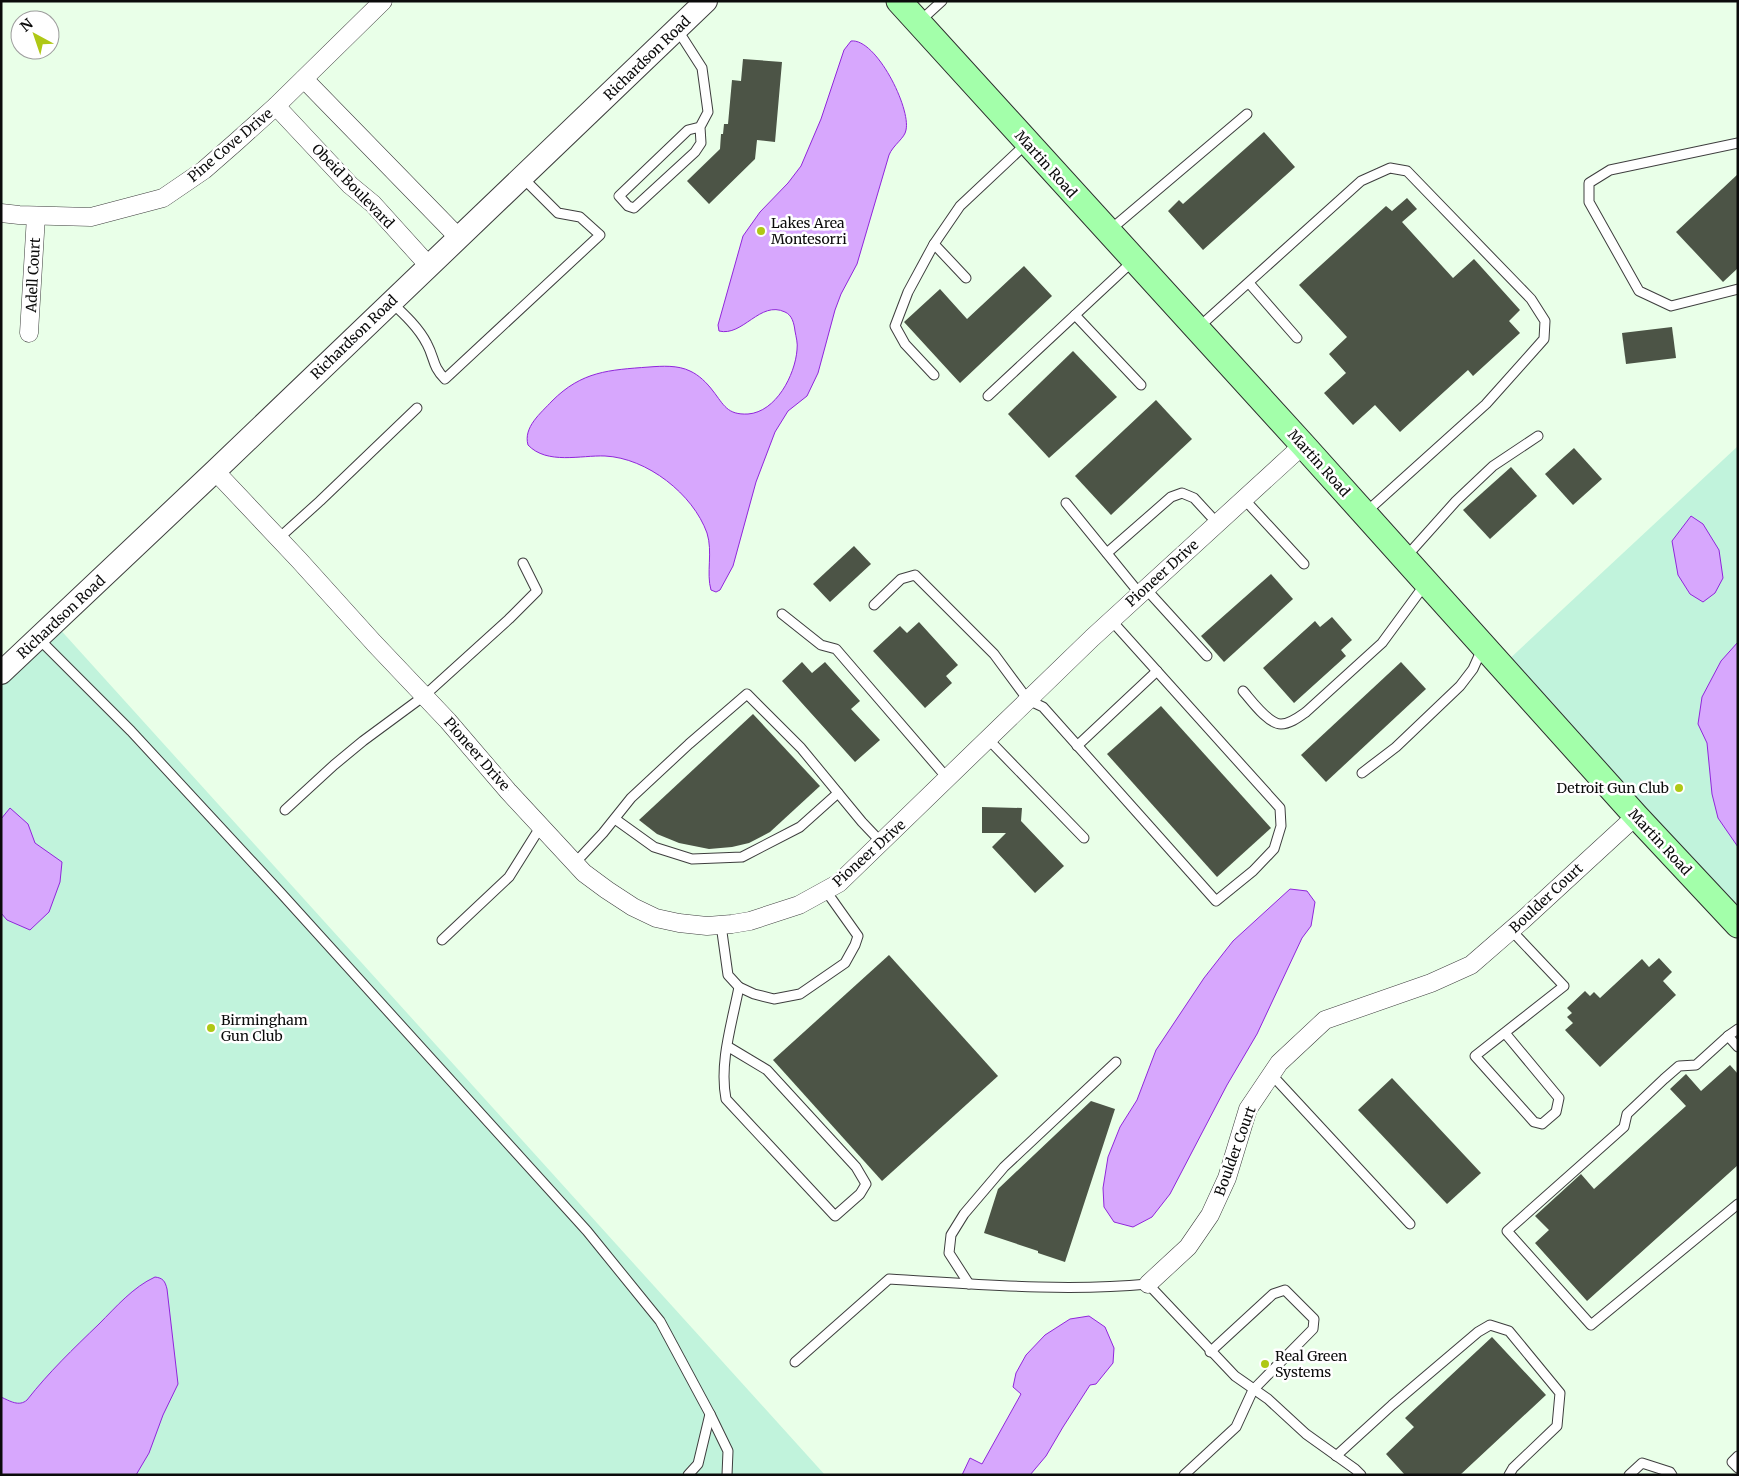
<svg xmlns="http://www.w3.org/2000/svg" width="1739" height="1476" font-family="Merriweather,serif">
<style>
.pitch{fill:#c1f3dc}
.water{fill:#d7a7fd;stroke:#9026db}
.building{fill:#4c5446}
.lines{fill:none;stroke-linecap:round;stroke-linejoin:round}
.service-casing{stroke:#3e3e3e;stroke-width:11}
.minor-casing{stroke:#3e3e3e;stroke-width:19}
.tertiary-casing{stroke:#3e3e3e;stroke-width:24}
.secondary-casing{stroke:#2d2d2d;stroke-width:27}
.service{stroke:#fff;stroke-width:9}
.minor{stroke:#fff;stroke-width:18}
.tertiary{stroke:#fff;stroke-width:22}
.secondary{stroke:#a3ffaa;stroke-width:25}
.poi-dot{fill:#afc815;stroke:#fff;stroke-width:2}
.labels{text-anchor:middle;stroke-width:5;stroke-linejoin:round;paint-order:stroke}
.street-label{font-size:14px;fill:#0b0b0b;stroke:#fff}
.poi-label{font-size:14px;fill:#0b0b0b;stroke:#fff;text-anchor:start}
</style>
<rect width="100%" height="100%" fill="#e9ffe8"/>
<!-- pitch -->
<g class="pitch">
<path d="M1738,446V914L1505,663Z"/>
<path d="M57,626L825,1475H1V679Z"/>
</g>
<!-- water -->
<g class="water">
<path d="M851,41C876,38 911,108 906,130C905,138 893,145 889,155L857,264L841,294L835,310L818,373L807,396L788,411L775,432L756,482L733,566L720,590L716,592L711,590C706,573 713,552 707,533C693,494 647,458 605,456C581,455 547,465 528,445C523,427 541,413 552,401C582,371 609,370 649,367C662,366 678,365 690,371C699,375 707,383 713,391C724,405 727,415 748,414C776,412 795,375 797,350C798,343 796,337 795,331C794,323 792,315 785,312C760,300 743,337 719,331L718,325L743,236L760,212L788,183L801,166L821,119L844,50Z"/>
<path d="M1691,516L1703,524L1719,550L1723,578L1715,593L1703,602L1690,594L1678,575L1672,541Z"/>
<path d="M1738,642V847L1718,818L1712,794L1707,743L1698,724L1702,697L1721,661Z"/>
<path d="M10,808L28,824L35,843L62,862L60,882L49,912L30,930L7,920L1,913V819Z"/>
<path d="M1290,889L1307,891L1315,902L1311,926L1302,938L1257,1034L1227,1085L1170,1194L1152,1217L1133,1227L1114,1222L1104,1207L1103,1188L1108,1157L1120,1127L1137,1100L1156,1050L1204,978L1233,941Z"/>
<path d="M155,1277C163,1278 165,1281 167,1289L178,1384L163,1415L149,1453L136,1475H1V1397C10,1401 19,1407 27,1400C49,1372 73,1349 99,1324C116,1307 133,1287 155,1277Z"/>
<path d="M1089,1316L1105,1327L1114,1348L1113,1363L1096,1384L1090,1385L1063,1427L1046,1456L1030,1475H962L970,1458L982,1464L1021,1394L1013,1387L1016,1373L1026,1355L1045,1335L1070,1319Z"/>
</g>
<!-- building -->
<g class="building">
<path d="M743,59L782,62L775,142L757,140L755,159L709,204L687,181L720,149L721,134H723L724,124H728L732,80L741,81Z"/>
<path d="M1264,132L1295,167L1203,250L1168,211L1179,200L1183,204Z"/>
<path d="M1738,174V268L1723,282L1676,232Z"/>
<path d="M1407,198L1417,209L1402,222L1453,278L1474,259L1520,310L1509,321L1520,333L1473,376L1468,370L1400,432L1375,405L1353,425L1324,393L1346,373L1329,354L1347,337L1299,285L1386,206L1392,211Z"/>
<path d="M1024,266L1052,296L960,383L904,322L940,289L967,319Z"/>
<path d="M1672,327L1676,358L1626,364L1622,333Z"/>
<path d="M1073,351L1117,397L1049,458L1008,414Z"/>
<path d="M1156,400L1192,439L1111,515L1075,476Z"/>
<path d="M1574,448L1602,479L1573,505L1545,474Z"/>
<path d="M1511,467L1537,496L1490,539L1463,510Z"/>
<path d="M854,546L871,564L830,602L813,584Z"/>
<path d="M1271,574L1293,599L1224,662L1201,636Z"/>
<path d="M1332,617L1352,640L1341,650L1346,656L1294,703L1263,668L1315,621L1320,627Z"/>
<path d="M919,622L958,665L946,676L952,683L925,708L873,651L900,626L907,633Z"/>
<path d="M802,662L812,673L825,662L860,701L851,709L880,740L855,762L782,681Z"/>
<path d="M1401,662L1426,689L1326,782L1301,755Z"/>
<path d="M1161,706L1271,828L1217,877L1107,754Z"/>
<path d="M753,714L820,786L770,832L749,843L732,847L709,849L679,843L657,834L639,820Z"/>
<path d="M982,807L1022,808L1021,821L1064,866L1035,893L992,847L1006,833H982Z"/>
<path d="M889,955L998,1076L882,1181L773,1060Z"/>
<path d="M1659,958L1672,972L1663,981L1676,995L1600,1067L1565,1030L1573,1023L1567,1017L1572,1013L1567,1008L1585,991L1590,996L1594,992L1600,998L1642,959L1649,967Z"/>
<path d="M1730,1065L1738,1074V1165L1587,1301L1535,1243L1549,1230L1535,1216L1581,1174L1594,1189L1686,1106L1670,1089L1686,1074L1701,1091Z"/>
<path d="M1392,1078L1481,1173L1447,1204L1358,1110Z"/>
<path d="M1091,1101L1115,1109L1065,1262L1038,1253V1251L984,1233L998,1189Z"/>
<path d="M1492,1337L1546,1395L1460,1475H1405L1386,1454L1414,1427L1405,1418Z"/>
</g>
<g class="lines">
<!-- service casing -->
<g class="service-casing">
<g id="service">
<path d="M919,22L942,1"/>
<path d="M677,29L702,68L708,112L700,127L701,143L695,152L634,208L628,206L619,196L688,130L700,127"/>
<path d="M1738,143L1610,170L1589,183V202L1639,291L1671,306L1738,289"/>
<path d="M1110,230L1247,114"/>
<path d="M934,244L966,278"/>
<path d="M1249,283L1297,338"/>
<path d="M391,302C404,314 419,328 427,344C435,359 432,366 445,379L600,235L580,217L558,213L523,178"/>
<path d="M1075,315L1141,385"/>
<path d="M1199,327L1361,181L1390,168L1407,171L1531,299L1545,321L1544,339L1486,404L1365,513"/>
<path d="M934,375L905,344L895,326L908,292L934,244L960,206L1027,143"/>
<path d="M988,396L1134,260"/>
<path d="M1244,499L1304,564"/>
<path d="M1066,503L1140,594"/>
<path d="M279,538L320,501L417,408"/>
<path d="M1107,553L1171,497L1182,493L1194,498L1217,523"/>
<path d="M1405,558L1456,501L1493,466L1538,436"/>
<path d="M1146,589L1207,656"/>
<path d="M874,605L901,579L915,575L994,654L1028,700L1043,707L1216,901L1253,871L1274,849L1281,826L1280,808L1111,620"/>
<path d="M782,614L821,645L836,649L948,779"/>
<path d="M38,638L131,731L280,892L587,1231L660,1321L710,1414L728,1451L727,1475"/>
<path d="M1243,691C1251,700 1268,724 1281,724C1290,724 1299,717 1306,712L1382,643L1426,583"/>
<path d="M988,739L1084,838"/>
<path d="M1077,746L1157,671"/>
<path d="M1362,773L1396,747L1460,686L1473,669L1482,649"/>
<path d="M285,810L334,765L363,741L424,696L509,619L537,591L523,563"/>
<path d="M615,819L654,847L692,859L742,857L800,827L838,793"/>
<path d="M575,863L603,833L631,798L689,744L747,694L801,748L862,822L881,842"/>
<path d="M721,925L728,975L739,987L754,994L774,999L800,994L845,963L855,945L858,936L826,891"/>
<path d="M442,940L509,877L541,826"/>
<path d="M1738,1029L1728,1036L1738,1047"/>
<path d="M1505,1033L1559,1098L1556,1112L1542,1124L1534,1122L1475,1056L1564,986L1511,930"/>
<path d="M1728,1036L1696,1065L1679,1066L1664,1079L1627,1114L1624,1127L1507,1231L1591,1325L1738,1204"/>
<path d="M727,1046L767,1070L856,1167L866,1184L860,1194L835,1216L726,1099C719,1063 732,1023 739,987"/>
<path d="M1271,1074L1410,1224"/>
<path d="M969,1284L949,1253L951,1235L964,1214L1004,1167L1116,1062"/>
<path d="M795,1362L889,1279C975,1284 1063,1292 1148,1284L1235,1376L1268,1399L1306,1434L1355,1469L1361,1475"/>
<path d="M1336,1456L1392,1405L1478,1332L1490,1325L1509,1331L1560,1393L1557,1426L1513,1468L1509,1475"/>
<path d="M1738,1456L1732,1462L1738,1468"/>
<path d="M688,1475L698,1464L710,1414"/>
<path d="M1184,1475L1236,1427L1253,1390L1313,1329L1314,1319L1285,1290L1273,1294L1210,1352"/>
<path d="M1629,1475L1642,1463L1670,1472L1672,1475"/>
</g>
</g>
<!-- minor casing -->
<g class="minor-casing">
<g id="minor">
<path d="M304,79L458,237"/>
<path d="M276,106L350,185L373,204L429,266"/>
<path d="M1,213L19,215L91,217L163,198L204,170L236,142L276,106L383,1"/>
<path d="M29,333L36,216"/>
<path d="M215,471L299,560L374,643L448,721L508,791L584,873L607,890L633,907L656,918L679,923L707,926L732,924L750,921L799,905L839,883L1092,638L1303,445"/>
<path d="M1148,1284L1188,1247L1210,1215L1227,1178L1248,1109L1279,1063L1325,1020L1431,983L1471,965L1524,919L1636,816"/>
</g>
</g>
<!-- tertiary casing -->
<g class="tertiary-casing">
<path id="tertiary" d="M1,673L215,471L706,1"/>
</g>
<!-- secondary casing -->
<g class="secondary-casing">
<path id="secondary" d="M899,1L1303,445L1636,816L1738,925"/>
</g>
<!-- service -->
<use href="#service" class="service"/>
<!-- minor -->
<use href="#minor" class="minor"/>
<!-- tertiary -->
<use href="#tertiary" class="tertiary"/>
<!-- secondary -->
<use href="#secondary" class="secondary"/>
</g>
<!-- markers -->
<g class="poi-dot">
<circle cx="761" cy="231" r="5"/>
<circle cx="1679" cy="788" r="5"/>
<circle cx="211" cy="1028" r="5"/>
<circle cx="1265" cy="1364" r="5"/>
</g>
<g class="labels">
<!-- street labels -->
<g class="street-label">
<text transform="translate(647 58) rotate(-44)" y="5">Richardson Road</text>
<text transform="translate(230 145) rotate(-40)" y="5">Pine Cove Drive</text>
<text transform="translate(1046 164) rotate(48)" y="5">Martin Road</text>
<text transform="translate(353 186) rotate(46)" y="5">Obeid Boulevard</text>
<text transform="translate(33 275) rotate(-87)" y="5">Adell Court</text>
<text transform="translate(354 337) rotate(-44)" y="5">Richardson Road</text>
<text transform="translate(1319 463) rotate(48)" y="5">Martin Road</text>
<text transform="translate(1162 573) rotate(-42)" y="5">Pioneer Drive</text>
<text transform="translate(61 617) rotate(-43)" y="5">Richardson Road</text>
<text transform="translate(477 754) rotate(49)" y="5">Pioneer Drive</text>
<text transform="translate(1660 842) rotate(47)" y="5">Martin Road</text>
<text transform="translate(869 853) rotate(-42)" y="5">Pioneer Drive</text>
<text transform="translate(1546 898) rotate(-43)" y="5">Boulder Court</text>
<text transform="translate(1235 1151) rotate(-70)" y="5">Boulder Court</text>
</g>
<!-- poi labels -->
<g class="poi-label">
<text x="771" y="228">Lakes Area<tspan x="771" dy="16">Montesorri</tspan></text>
<text x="1669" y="793" text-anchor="end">Detroit Gun Club</text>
<text x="221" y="1025">Birmingham<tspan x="221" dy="16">Gun Club</tspan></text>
<text x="1275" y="1361">Real Green<tspan x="1275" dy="16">Systems</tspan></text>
</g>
</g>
<!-- border -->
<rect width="1739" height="1476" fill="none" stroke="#0b0b0b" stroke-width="5"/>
<!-- north arrow -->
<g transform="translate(35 35) rotate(320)"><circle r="24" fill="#ffffff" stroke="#9d9d9d"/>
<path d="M0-4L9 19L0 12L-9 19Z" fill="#afc815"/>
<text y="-8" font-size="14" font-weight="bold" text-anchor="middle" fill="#0b0b0b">N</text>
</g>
</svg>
